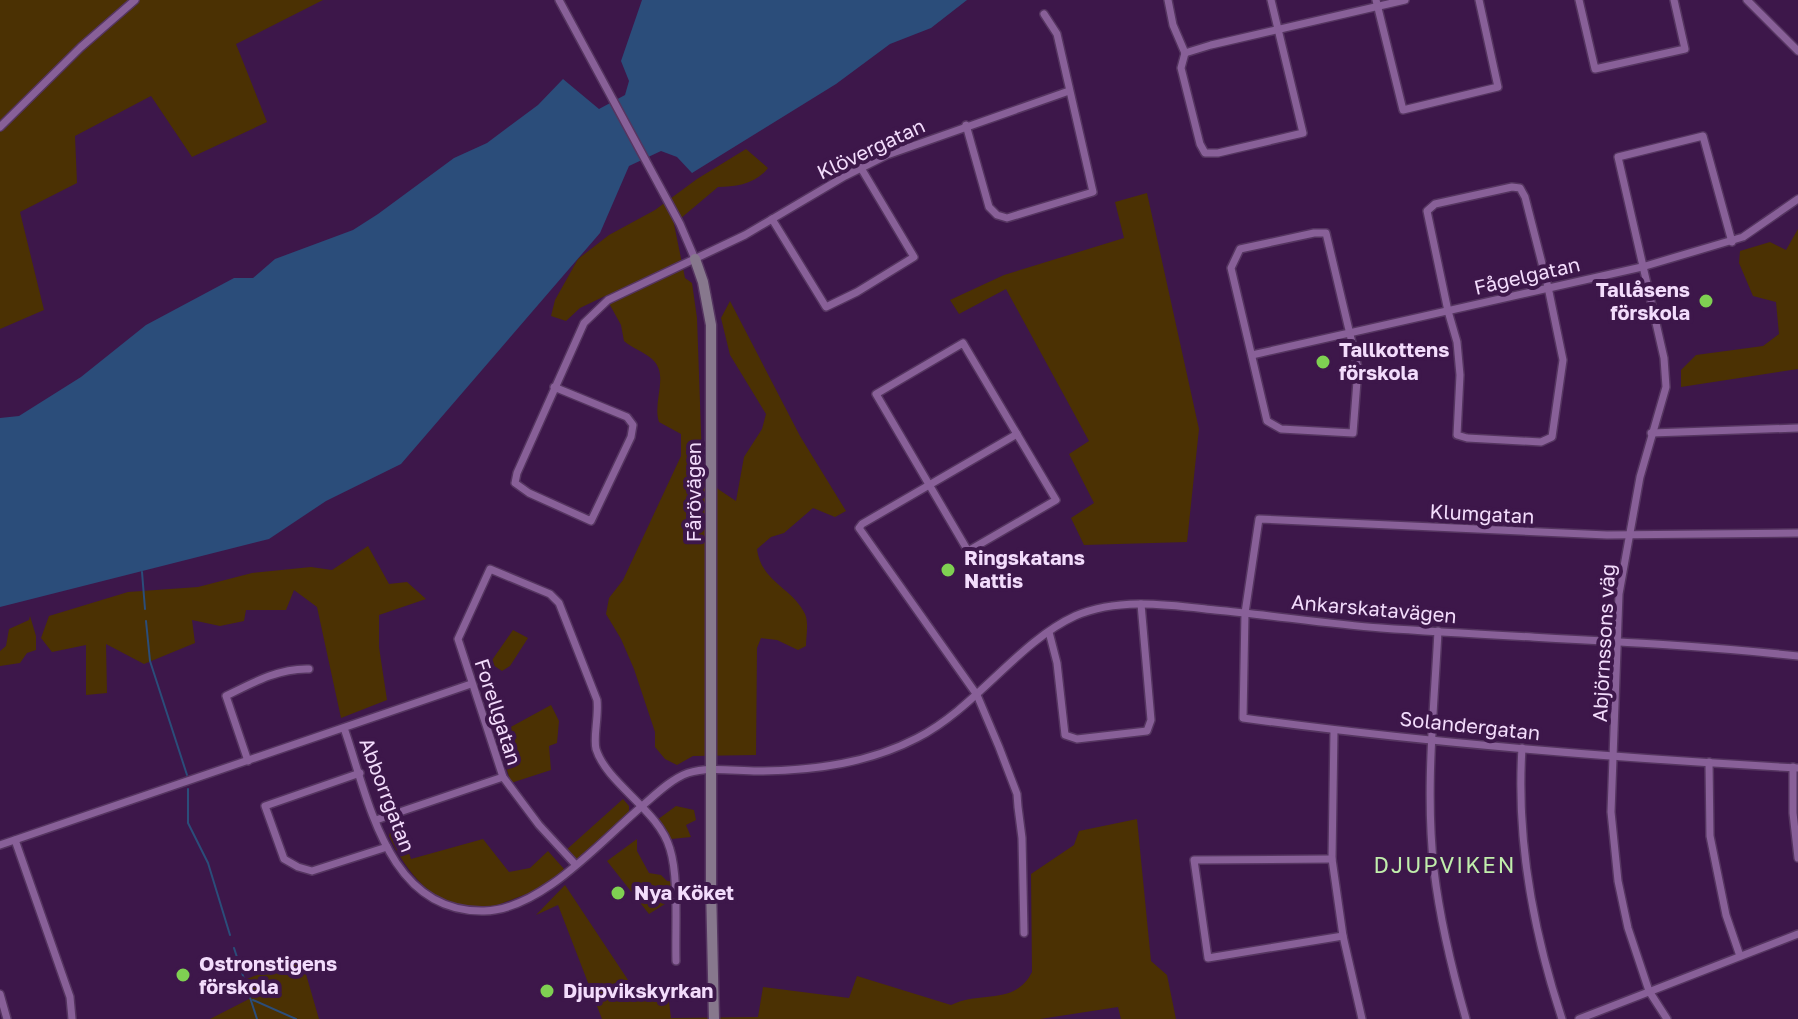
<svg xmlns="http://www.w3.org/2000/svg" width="1798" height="1019" font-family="'Golos Text',sans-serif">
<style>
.green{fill:#4b3103}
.water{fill:#2b4d7a}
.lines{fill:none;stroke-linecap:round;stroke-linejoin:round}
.stream{stroke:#2b4d7a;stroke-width:2}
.street-casing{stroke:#553560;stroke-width:10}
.secondary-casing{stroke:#553560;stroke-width:13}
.street{stroke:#886098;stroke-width:7}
.secondary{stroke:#87788d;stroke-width:10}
.poi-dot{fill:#7fd052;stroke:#3d174a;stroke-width:3}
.labels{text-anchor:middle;stroke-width:8;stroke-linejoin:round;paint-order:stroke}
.street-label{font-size:20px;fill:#f3dcfc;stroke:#3d174a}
.poi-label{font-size:20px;font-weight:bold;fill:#f3dcfc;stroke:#3d174a;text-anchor:start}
.neighbourhood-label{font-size:22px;letter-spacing:2px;fill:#c1eeac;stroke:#3d174a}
</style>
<rect width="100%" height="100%" fill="#3d174a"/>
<!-- green -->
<g class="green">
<path d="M0,0H323L236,44L267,122L192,157L151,96L75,136L77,183L20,212L44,310L0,329Z"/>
<path d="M746,149L768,168C756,184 736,187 718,187L674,224L685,278L692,283L697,318L702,460L718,489L736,501L744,457L762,429L766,414L730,355L721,318L730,301L800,436L846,511L835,517L813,508L784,533L771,537L757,549C761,582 793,588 805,614C809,623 806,636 806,646L798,650L777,640L761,638L757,648L756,755L693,756L677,765L665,759L655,747V732L634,669L621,639L606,614L609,598L623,580L681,456V434L659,422C652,400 670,375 652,359C644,352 632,348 624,341L621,325L605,296L580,308L566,321L551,316L555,300L578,259L609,235L655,210L697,179Z"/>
<path d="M1147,193L1199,429L1187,542L1084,545L1071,518L1094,503L1069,454L1089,441L1006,289L959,314L950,300L1004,275L1124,238L1115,202Z"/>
<path d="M1798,229V369L1681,387V370L1696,355L1763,346L1779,334L1776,302L1753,296L1739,263L1740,251L1770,242L1786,250Z"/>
<path d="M368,546L389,584L407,582L426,599L379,615V647L387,700L341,718L317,607L294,590L286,610H246L244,621L220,626L192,620L195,643L144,664L106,644L107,693L86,695V645L52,652L41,638L49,616L128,592L198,587L252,573L311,567L332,570Z"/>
<path d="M30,616L36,636V650L27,653L20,663L0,666V651L6,646L9,629L29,620Z"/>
<path d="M513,630L528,638L510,666L502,671L490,663Z"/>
<path d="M551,705L559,721L557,743L549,746L551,770L511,783L496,735Z"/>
<path d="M623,799L629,806V815L577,860L565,851Z"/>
<path d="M676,806L694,810L696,820L686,825L691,837L671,839L657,820Z"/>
<path d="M1137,819L1151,961L1167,975L1176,1019H1121L1118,1007L1040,1019H602L558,905L536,915L565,885L634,989L667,985L671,1018L758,1017L763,987L849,998L857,976L951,1005C981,990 1015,1006 1032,972L1031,874L1074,845L1079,831Z"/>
<path d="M400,826L411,859L483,839L509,872L530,868L548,851L564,869C546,887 535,891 511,900C504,902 495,907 488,908C438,912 408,876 389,836L391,829Z"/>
<path d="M637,839V851L649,873L661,875L667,881L694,884L692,895L685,898L684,892L649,914L607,861Z"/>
<path d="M301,957L319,1019H210L251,998L247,979Z"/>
</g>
<!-- water -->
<path class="water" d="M642,0H967L931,28L890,44L836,84L692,173L677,157L661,151L629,166L600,233L401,464L326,501L269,539L0,607V418L19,416L81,377L146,325L234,278H253L275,259L353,230L378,214L454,158L487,143L538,105L563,79L599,109L625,95L629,81L621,61Z"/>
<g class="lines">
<!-- stream -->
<g class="stream">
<path d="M142,572L145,609"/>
<path d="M146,621L150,661L187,775"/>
<path d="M188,789V823L208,863L230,935"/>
<path d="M234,948L257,1019"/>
<path d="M253,1000L296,1019"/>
</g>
<!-- street casing -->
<g class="street-casing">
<g id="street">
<path d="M559,0L680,224L695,259"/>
<path d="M1168,0L1173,25L1185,53"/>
<path d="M1376,0L1403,110L1498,87L1479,0"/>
<path d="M1579,0L1595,69L1685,49L1674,0"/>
<path d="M1747,0L1798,51"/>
<path d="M1185,53L1181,68L1200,144L1205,153H1218L1303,133L1271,0"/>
<path d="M1185,53L1211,45L1405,0"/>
<path d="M966,125L989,207L997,215L1007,218L1093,192L1057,34L1044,14"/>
<path d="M0,127L81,47L135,0"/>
<path d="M1512,187L1520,188L1525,197L1548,287L1563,360L1552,437L1541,442L1467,438L1457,435L1460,375L1457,342L1448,311L1427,211L1435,204Z"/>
<path d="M772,219L826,307L857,292L914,257L861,168"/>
<path d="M1314,233H1326L1358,368L1353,433L1281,429L1267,421L1231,268L1240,249Z"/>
<path d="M963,343L1056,500L968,551L876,394Z"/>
<path d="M1252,355L1642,267L1743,237L1798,199"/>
<path d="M554,387L627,417L633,425L631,437L591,521L529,493L515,483L517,473L584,323L608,300L745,235L845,176L887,155L1069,91"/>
<path d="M1651,433L1798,428"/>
<path d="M1017,434L862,524L859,528L977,695L999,747L1017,794L1018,807L1022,838L1024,933"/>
<path d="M1798,533L1607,535L1259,519L1245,613L1243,718C1427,743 1613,758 1798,768"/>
<path d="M1438,631C1434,710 1425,791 1434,870C1440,921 1452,970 1466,1019"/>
<path d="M1049,632L1057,663L1065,735L1077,739L1147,731L1151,720L1141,604"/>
<path d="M344,728C369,800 387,913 484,911C541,910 599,843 641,807C655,795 671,779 688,773C711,766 740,772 763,771C816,770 869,763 917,738C976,708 1018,642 1075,616C1119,597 1170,605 1215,610C1271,615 1326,624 1381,628C1520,638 1660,641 1798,656"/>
<path d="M1334,730L1332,859L1343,936L1362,1019"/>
<path d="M1522,748C1516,841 1533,931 1562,1019"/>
<path d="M248,761L226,696C252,683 279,668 309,669"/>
<path d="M1709,762L1710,836L1726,915L1740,956"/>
<path d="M1793,767V813L1798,858"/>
<path d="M360,773L265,806L284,859L298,867L312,871L387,847"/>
<path d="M376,820L503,777"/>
<path d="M15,840L70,997L72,1019"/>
<path d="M0,845L471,684"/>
<path d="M1332,859L1194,860L1208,958L1343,936"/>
<path d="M575,864L539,825L503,777L458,639L490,569L550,594L559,603L597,700C599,716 593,737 596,749C607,784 659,810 670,849C679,878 675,929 676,961"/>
<path d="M0,994L7,1019"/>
<path d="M1579,1019L1798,934"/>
<path d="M1667,1019L1649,991L1628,928L1618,881L1611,812L1619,594L1640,477L1666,387L1664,358L1618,157L1703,136L1732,242"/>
</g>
</g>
<!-- secondary casing -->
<g class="secondary-casing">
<path id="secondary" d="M695,259L703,282L711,325V886L714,1019"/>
</g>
<!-- street -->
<use href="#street" class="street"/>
<!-- secondary -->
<use href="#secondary" class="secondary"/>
</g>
<!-- markers -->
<g class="poi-dot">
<circle cx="1706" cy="301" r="8"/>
<circle cx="1323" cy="362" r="8"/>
<circle cx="948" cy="570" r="8"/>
<circle cx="618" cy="893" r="8"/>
<circle cx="183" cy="975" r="8"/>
<circle cx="547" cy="991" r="8"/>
</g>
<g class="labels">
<!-- street labels -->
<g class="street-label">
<text transform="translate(871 149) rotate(-25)" y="7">Klövergatan</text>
<text transform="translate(1527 276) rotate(-13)" y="7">Fågelgatan</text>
<text transform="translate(694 492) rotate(-90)" y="7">Fårövägen</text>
<text transform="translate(1482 514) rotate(3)" y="7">Klumgatan</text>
<text transform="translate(1374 609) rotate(5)" y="7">Ankarskatavägen</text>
<text transform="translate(1604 643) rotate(-87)" y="7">Abjörnssons väg</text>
<text transform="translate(498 712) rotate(72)" y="7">Forellgatan</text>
<text transform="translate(1470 726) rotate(6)" y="7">Solandergatan</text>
<text transform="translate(387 795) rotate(69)" y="7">Abborrgatan</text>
</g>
<!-- poi labels -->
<g class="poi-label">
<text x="1690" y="297" text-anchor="end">Tallåsens<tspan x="1690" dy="23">förskola</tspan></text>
<text x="1339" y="357">Tallkottens<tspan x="1339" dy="23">förskola</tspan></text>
<text x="964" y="565">Ringskatans<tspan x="964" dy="23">Nattis</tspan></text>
<text x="634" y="900">Nya Köket</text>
<text x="199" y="971">Ostronstigens<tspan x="199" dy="23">förskola</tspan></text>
<text x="563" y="998">Djupvikskyrkan</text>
</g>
<!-- neighbourhood labels -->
<g class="neighbourhood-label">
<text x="1445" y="873">DJUPVIKEN</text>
</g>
</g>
</svg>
